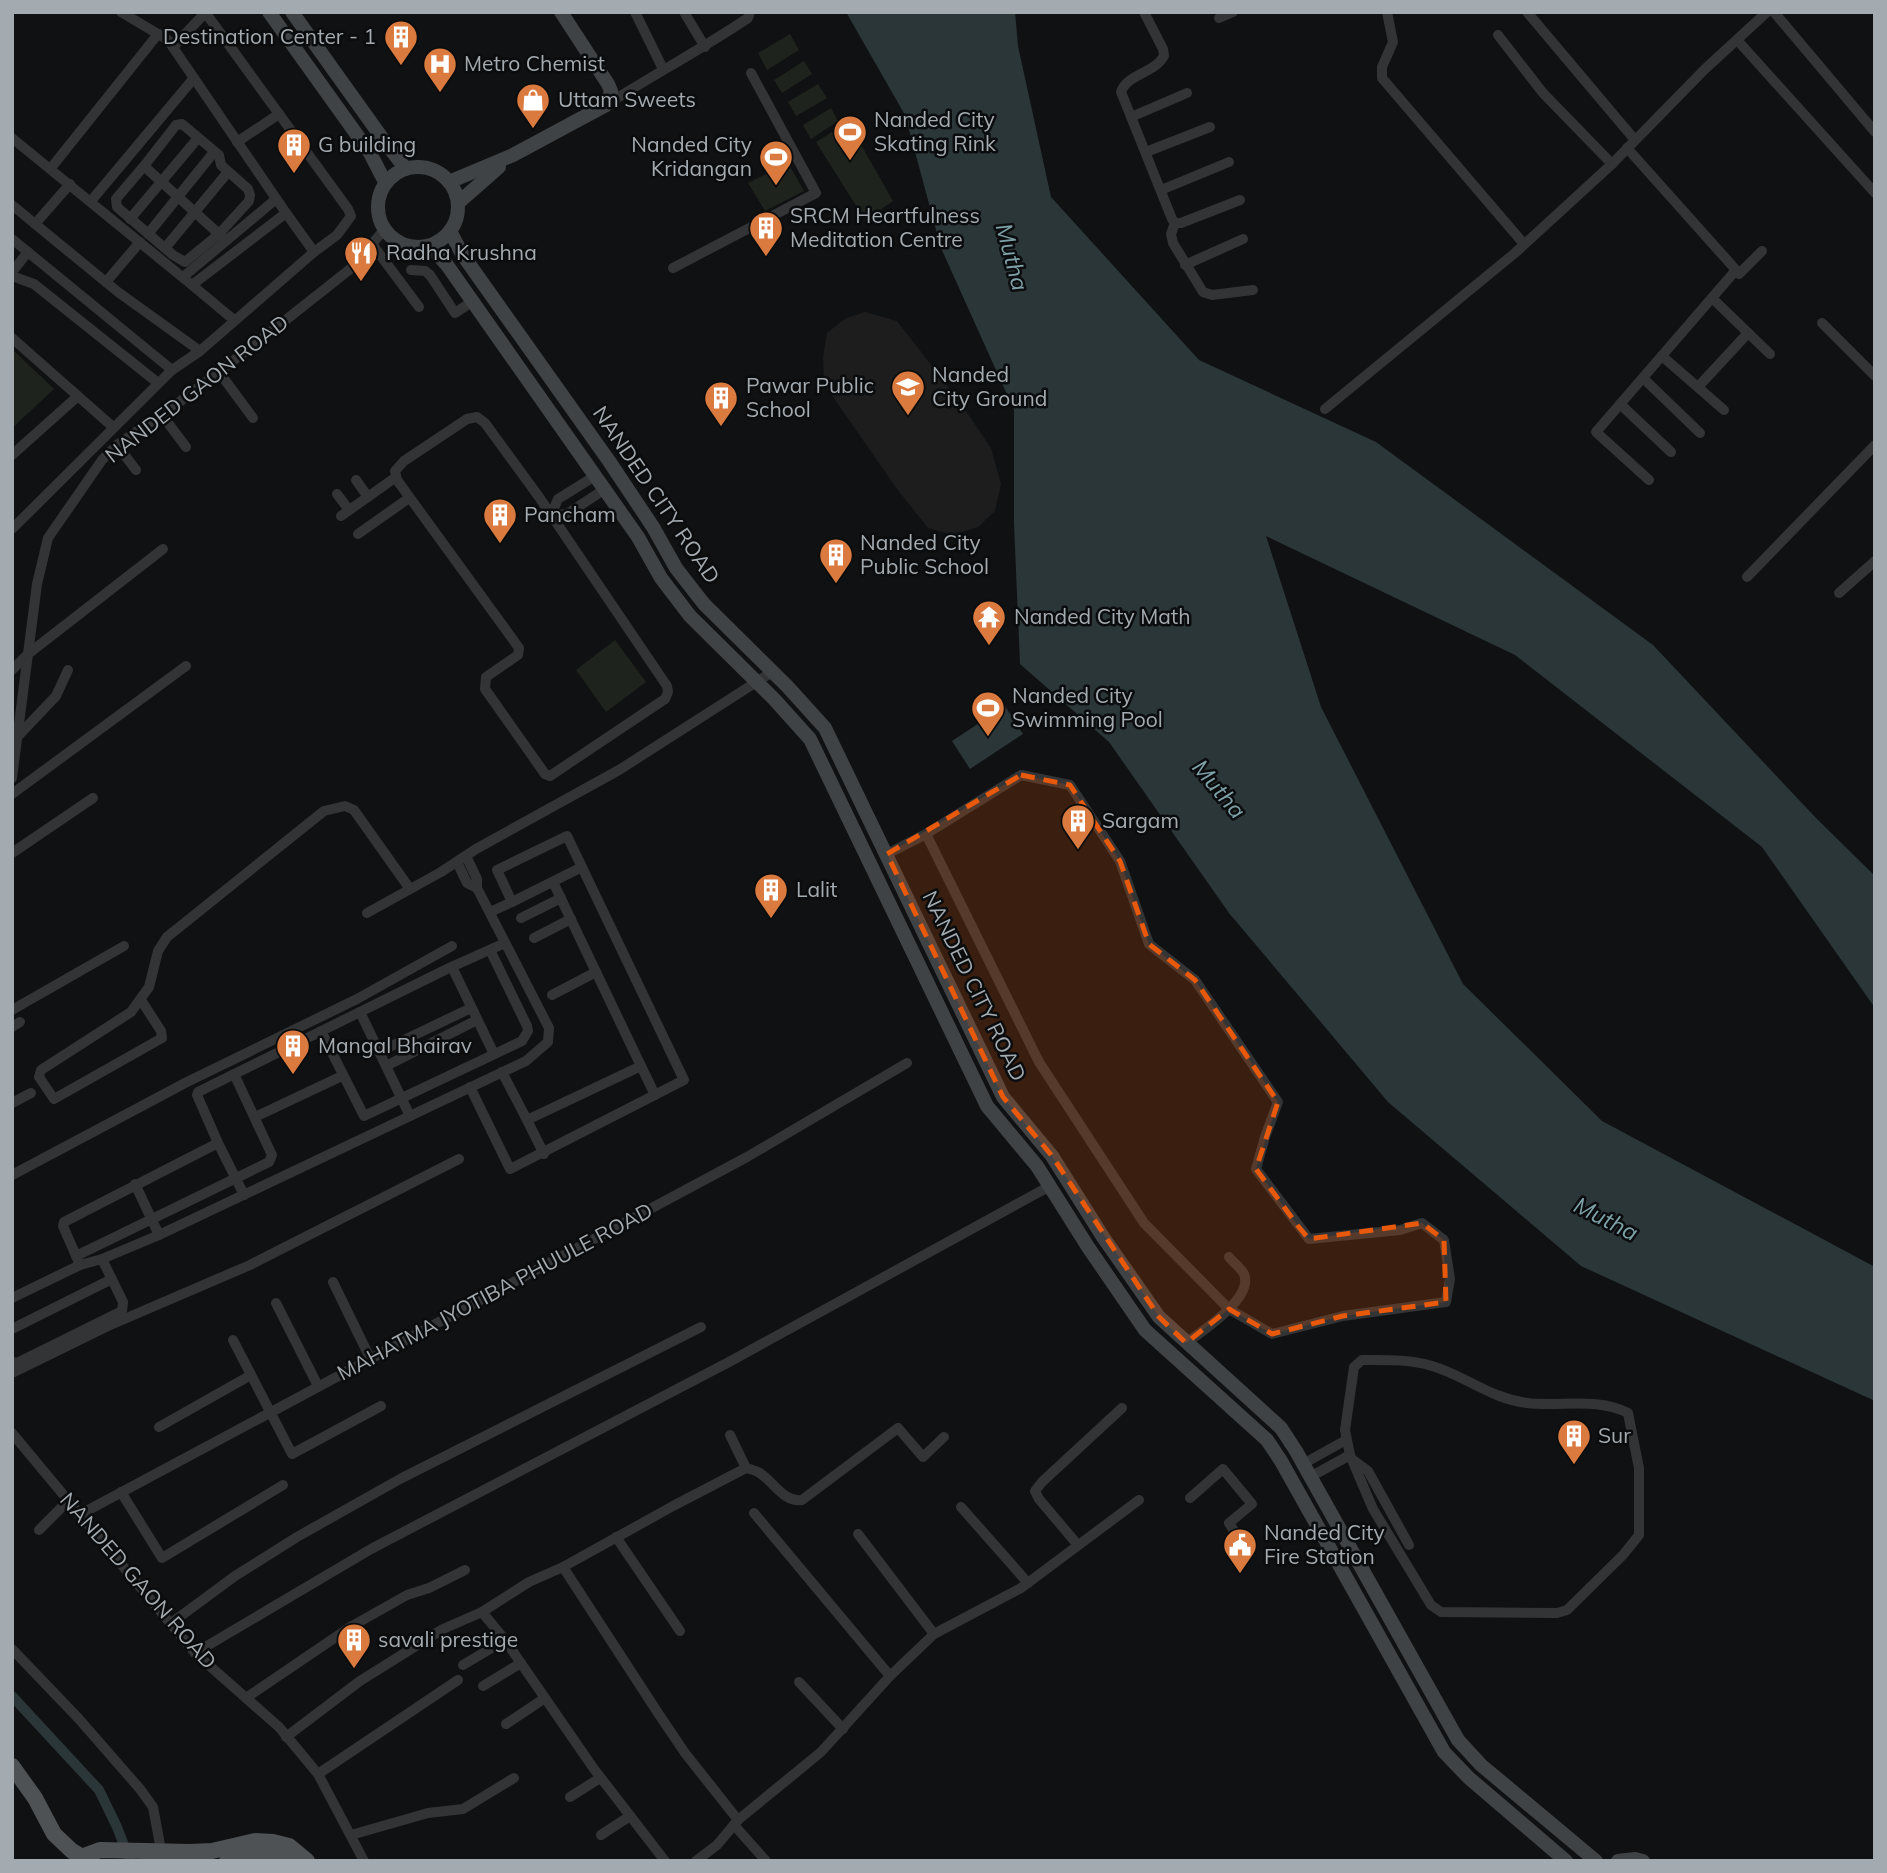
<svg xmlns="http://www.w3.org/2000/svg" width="1887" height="1873" font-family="Mulish,sans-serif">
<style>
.built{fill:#1d1d1e}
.green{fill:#1e241d}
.water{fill:#2b3639}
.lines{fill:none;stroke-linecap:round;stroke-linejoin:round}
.canal{stroke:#2b3639;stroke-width:10}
.street{stroke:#323436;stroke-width:10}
.secondary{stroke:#404346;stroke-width:14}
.primary{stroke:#4e5255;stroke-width:16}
.marked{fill:#e8590c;fill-opacity:0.2;stroke:#e8590c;stroke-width:5;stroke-dasharray:14 9;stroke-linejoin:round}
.labels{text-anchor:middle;stroke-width:5;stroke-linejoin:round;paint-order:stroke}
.poi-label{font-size:21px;fill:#a3abb1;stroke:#0b0c0d;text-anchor:start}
.street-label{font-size:21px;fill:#a3abb1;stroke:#0b0c0d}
.water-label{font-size:23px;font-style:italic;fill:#7ea1a8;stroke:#0b0c0d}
</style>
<rect width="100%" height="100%" fill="#101112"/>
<!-- built -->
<path class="built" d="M865,312L897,321L957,398L991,448L1001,484L995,511L978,527L953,535L928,528L897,489L824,384L823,357L827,333L846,318Z"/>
<!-- green -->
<g class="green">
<path d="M790,34L799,50L767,70L758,53Z"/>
<path d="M804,61L812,74L782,93L774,80Z"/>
<path d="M818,84L827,98L796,116L788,102Z"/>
<path d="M831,108L838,121L811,139L803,125Z"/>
<path d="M848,122L893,201L865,220L816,142Z"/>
<path d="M788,163L804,191L765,211L748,183Z"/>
<path d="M12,349L54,389L12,428Z"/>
<path d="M615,640L646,682L606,712L576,670Z"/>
</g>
<!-- water -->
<g class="water">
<path d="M846,12H1015L1018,46L1051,197L1199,360L1376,442L1653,645L1816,818L1875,876V1008L1762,847L1515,655L1266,536L1321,707L1463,984L1602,1121L1875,1267V1401L1581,1266L1388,1102L1229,913L1109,742L1020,664L1014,524V410L941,248L905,115Z"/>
<path d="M1005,706L1023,734L970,769L952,741Z"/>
</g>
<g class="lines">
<!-- canal -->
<path class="canal" d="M12,1696L99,1790L117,1827L130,1861"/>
<!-- street -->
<g class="street">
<path d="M205,12L348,209L351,216L337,235L314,252L286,213"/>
<path d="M635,12L663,69"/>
<path d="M684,12L705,47"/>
<path d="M1144,12L1163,49L1164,56C1155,73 1127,74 1121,92L1172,219L1175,223H1181L1240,200"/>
<path d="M1387,12L1393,42L1382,67V78L1524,244"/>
<path d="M1527,12L1635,140"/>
<path d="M1774,12L1875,132"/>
<path d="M1219,18L1233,12"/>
<path d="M1498,35L1543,93L1612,164"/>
<path d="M1738,41L1875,193"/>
<path d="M173,47L205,13"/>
<path d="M606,105C653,75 702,49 748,18L750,12"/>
<path d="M1131,117L1187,93"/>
<path d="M12,138L192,285L286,213L168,40L121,12"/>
<path d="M237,142L279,114"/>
<path d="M1627,148L1736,270"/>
<path d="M1146,152L1210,127"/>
<path d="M144,166L116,199L117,207L173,255L185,262L219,234L249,201L250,195L248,189L221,165L219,155L182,124L176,125L144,166L219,234L226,241"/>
<path d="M51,168L158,34"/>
<path d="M1161,190L1229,162"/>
<path d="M91,201L194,78"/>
<path d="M12,205L118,292L200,351L314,252"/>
<path d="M130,219L198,138"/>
<path d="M1175,223L1171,234L1173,243L1203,292L1212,295L1253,290"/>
<path d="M35,224L70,184"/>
<path d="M148,234L214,152"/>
<path d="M12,239L172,370"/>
<path d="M372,244L419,307"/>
<path d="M165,248L228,172"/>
<path d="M1185,265L1243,239"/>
<path d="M673,268L816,193L751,73"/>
<path d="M411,270L425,271L430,275L455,313L473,301"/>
<path d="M12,272L28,252"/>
<path d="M12,276L34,284L158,383"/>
<path d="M183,277L276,199"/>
<path d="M106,282L140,242"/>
<path d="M192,285L234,320"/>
<path d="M1712,298L1770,354"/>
<path d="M1822,323L1875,376"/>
<path d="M12,338L113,427"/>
<path d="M1662,356L1724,410"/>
<path d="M219,372L253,418"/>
<path d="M1643,378L1700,433"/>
<path d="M1698,387L1748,333"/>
<path d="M1620,404L1671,452"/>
<path d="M1325,409L1515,253L1612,164L1705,69L1767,12"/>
<path d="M162,415L186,447"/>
<path d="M477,417L485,423L539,497L667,686L668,692L665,699L550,776L545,774L485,689L486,677L518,655L519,648L397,480L395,471L404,461L467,419Z"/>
<path d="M117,445L136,470"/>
<path d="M12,455L78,396"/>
<path d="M595,476L558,499L551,515L567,514L605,489"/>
<path d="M356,480L368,497"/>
<path d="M1649,480L1596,432L1736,270L1739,274L1762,251"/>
<path d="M337,494L349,510"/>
<path d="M341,516L396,477"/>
<path d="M12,529L172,370L200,351"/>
<path d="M358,534L409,498"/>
<path d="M1747,577L1875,445"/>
<path d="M1839,593L1875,561"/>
<path d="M12,670L28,654L163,549"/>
<path d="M19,735L56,696L68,670"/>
<path d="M12,778L37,584L48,538L102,460L117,445L173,407L268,334L349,270L384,230"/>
<path d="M12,794L186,666"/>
<path d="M12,853L93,798"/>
<path d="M887,854L926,834L1021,775L1070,785L1120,861L1149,944L1195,980L1278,1102L1265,1137L1256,1169L1309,1239L1400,1230L1422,1223L1444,1240L1450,1279L1446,1302L1343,1316L1272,1334L1229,1309L1144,1223L1039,1062L926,834"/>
<path d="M457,862L467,883L477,888V879L466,856"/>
<path d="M477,888L549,1028L548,1042L526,1061L410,1116L159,1235L102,1259L80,1265L63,1226L64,1222L218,1143L197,1095L198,1092L449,968L505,943"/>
<path d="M512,902L582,867"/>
<path d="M367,913L441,872L476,849L619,770L772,672"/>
<path d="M521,918L561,898"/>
<path d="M534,938L571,919"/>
<path d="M452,967L494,1054"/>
<path d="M552,995L596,972"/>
<path d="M141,1000L161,1031L162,1038L54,1099L39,1077L41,1070L131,1012L149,987L158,951L167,937L324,811L345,806L354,810L410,889"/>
<path d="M12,1010L124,946"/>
<path d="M360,1012L410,1116"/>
<path d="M12,1027L20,1022"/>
<path d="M321,1031L364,1116L522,1041L528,1031L527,1026L490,950"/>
<path d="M379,1052L471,1008"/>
<path d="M386,1066L477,1020"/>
<path d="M641,1066L655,1095"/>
<path d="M502,1072L527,1120L641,1066L553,882"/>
<path d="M470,1087L510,1169L684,1080L567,836L497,870L512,902L490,912"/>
<path d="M12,1103L31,1093"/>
<path d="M255,1117L342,1076"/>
<path d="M527,1120L544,1154"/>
<path d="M218,1143L244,1195"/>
<path d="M12,1175L187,1082L357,999L452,946"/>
<path d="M135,1184L159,1235"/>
<path d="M76,1256L269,1162L272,1155L234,1074"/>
<path d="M333,1282L370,1358"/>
<path d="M12,1298L80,1265"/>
<path d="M276,1303L318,1386"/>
<path d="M12,1329L112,1279"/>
<path d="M233,1340L292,1454L381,1406"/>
<path d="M1186,1343C1202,1331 1254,1298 1244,1274C1241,1268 1233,1262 1229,1257"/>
<path d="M1362,1360C1385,1360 1409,1359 1432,1366C1466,1376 1489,1398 1527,1403C1561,1407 1597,1397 1628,1413L1639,1468V1535L1623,1555L1567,1610L1557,1613L1441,1612L1431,1605L1373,1509L1350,1455L1345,1430L1354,1367Z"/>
<path d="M12,1362L17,1363L122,1311L123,1302L102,1259"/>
<path d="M12,1373L108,1326L250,1265L459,1159"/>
<path d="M159,1427L251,1375"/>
<path d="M12,1433L195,1653L279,1727L318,1774L364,1861"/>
<path d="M1353,1460L1368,1471L1409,1545"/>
<path d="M1303,1464L1346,1440"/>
<path d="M746,1468C750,1469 754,1470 758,1472C773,1480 783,1503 802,1500L898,1428L923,1457L944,1437"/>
<path d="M1310,1477L1350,1455"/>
<path d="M121,1492L162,1558L283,1485"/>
<path d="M1190,1498L1223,1469L1252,1504L1229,1523L1236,1534"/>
<path d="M961,1507L1028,1583"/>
<path d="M754,1513L890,1676"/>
<path d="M79,1515L747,1157L907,1063"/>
<path d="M39,1530L68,1501"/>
<path d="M858,1534L934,1634"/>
<path d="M616,1537L680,1631"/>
<path d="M1077,1544L1039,1499L1035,1491L1042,1482L1122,1408"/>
<path d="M563,1567L673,1506L746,1468L730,1435"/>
<path d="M482,1612L505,1640L594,1769L665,1861"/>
<path d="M170,1624L235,1576L297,1537L400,1479L701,1327"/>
<path d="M12,1649L79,1719L140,1789L153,1807L163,1861"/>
<path d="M195,1653L371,1549L729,1362L1050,1186"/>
<path d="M463,1665L505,1640"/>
<path d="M799,1682L843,1729"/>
<path d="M483,1686L521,1663"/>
<path d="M246,1698L352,1626L407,1595L429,1588L465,1570"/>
<path d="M506,1724L545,1698"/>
<path d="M286,1737L360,1681L443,1629L482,1612L529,1582L563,1567L658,1713L685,1753L738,1820"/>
<path d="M318,1774L458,1680"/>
<path d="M570,1797L600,1778"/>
<path d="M734,1825L766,1861"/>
<path d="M351,1835L428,1813L463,1809L514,1778"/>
<path d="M601,1835L630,1816"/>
<path d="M696,1861L717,1845L738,1820L821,1752L890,1676L934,1634L1021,1588L1139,1500"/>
</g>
<!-- secondary -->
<g class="secondary">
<path d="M269,12L370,153L385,182"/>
<path d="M292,12L385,142L405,168"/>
<circle cx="418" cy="207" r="40"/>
<path d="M449,182L513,155L606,105L611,91L608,84L561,12"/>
<path d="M458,203L499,167"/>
<path d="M450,231L462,254L609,461L653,527L676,568L704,604L787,686L825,728L1003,1097L1052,1156L1103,1237L1159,1317L1281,1428L1296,1451L1458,1740L1481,1765L1596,1861"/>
<path d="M430,246L447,265L638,537L661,578L690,616L774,699L810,739L987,1106L1037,1166L1088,1247L1145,1330L1267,1440L1281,1461L1444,1752L1469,1778L1566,1861"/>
<path d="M1618,1861L1635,1859L1643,1861"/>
</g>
<!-- primary -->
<g class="primary">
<path d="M12,1766L35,1798L54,1834L72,1851L89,1861"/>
<path d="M84,1856L100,1850L190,1852L212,1851L255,1841L273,1842L289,1846L307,1861"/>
<path d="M227,1861C249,1855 268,1851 289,1861"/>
</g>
</g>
<!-- marked area -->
<path class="marked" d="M1021,775L1070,785L1120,861L1149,944L1195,980L1278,1102L1256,1169L1298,1226L1309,1239L1422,1223L1444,1240L1446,1302L1343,1316L1272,1334L1229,1309L1186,1343L1159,1317L1052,1156L1003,1097L887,854Z"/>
<!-- icons -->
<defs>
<g id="building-pin" transform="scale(1.75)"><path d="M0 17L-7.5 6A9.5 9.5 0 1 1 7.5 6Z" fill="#db7a3f" stroke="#0b0c0d"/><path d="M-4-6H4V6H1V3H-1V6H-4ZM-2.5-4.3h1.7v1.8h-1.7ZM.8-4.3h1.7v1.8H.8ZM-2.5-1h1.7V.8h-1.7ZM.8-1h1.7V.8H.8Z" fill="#fff"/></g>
<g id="hospital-pin" transform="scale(1.75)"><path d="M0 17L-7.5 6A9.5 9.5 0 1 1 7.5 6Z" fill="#db7a3f" stroke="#0b0c0d"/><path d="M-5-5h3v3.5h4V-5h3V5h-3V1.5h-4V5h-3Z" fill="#fff"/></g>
<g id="shop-pin" transform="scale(1.75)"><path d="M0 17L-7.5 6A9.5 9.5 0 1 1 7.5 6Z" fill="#db7a3f" stroke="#0b0c0d"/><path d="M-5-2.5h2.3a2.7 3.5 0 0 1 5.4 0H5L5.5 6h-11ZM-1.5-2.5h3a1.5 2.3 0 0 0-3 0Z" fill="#fff"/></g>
<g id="stadium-pin" transform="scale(1.75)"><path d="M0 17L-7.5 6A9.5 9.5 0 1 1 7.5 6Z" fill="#db7a3f" stroke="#0b0c0d"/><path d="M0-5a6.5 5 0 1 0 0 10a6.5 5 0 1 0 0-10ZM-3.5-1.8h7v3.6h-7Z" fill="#fff"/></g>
<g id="restaurant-pin" transform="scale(1.75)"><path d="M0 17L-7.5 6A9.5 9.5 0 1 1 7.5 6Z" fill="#db7a3f" stroke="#0b0c0d"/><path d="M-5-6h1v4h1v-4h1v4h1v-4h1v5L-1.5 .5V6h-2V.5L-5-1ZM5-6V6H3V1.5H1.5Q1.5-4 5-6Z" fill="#fff"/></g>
<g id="school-pin" transform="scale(1.75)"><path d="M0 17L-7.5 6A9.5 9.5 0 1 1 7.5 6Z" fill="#db7a3f" stroke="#0b0c0d"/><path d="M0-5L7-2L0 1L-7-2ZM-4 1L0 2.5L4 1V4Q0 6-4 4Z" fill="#fff"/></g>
<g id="temple-pin" transform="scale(1.75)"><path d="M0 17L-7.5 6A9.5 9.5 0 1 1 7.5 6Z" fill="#db7a3f" stroke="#0b0c0d"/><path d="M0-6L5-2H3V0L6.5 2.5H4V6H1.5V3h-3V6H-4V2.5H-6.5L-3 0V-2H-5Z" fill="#fff"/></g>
<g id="civic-pin" transform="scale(1.75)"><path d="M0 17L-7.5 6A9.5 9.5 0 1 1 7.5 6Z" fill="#db7a3f" stroke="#0b0c0d"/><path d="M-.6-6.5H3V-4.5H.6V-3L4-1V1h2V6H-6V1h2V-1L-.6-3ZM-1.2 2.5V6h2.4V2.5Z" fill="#fff"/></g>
</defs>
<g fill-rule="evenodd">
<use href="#building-pin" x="401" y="37"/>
<use href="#hospital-pin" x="440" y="64"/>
<use href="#shop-pin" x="533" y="100"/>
<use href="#stadium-pin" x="850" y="132"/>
<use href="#building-pin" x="294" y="145"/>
<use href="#stadium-pin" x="776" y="157"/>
<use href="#building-pin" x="766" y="228"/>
<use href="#restaurant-pin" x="361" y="253"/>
<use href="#school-pin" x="908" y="387"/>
<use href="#building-pin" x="721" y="398"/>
<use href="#building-pin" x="500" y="515"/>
<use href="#building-pin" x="836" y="555"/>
<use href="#temple-pin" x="989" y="617"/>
<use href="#stadium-pin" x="988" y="708"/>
<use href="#building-pin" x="1078" y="821"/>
<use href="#building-pin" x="771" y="890"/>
<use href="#building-pin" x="293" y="1046"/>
<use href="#building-pin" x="1574" y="1436"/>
<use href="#civic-pin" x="1240" y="1545"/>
<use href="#building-pin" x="354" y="1640"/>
</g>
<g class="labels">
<!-- poi labels -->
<g class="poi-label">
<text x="376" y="44" text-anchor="end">Destination Center - 1</text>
<text x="464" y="71">Metro Chemist</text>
<text x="558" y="107">Uttam Sweets</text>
<text x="874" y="127">Nanded City<tspan x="874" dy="24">Skating Rink</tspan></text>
<text x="318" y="152">G building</text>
<text x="752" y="152" text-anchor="end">Nanded City<tspan x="752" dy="24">Kridangan</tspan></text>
<text x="790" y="223">SRCM Heartfulness<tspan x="790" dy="24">Meditation Centre</tspan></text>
<text x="386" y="260">Radha Krushna</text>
<text x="932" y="382">Nanded<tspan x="932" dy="24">City Ground</tspan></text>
<text x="746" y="393">Pawar Public<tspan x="746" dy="24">School</tspan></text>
<text x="524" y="522">Pancham</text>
<text x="860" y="550">Nanded City<tspan x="860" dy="24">Public School</tspan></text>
<text x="1014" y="624">Nanded City Math</text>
<text x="1012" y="703">Nanded City<tspan x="1012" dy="24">Swimming Pool</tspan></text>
<text x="1102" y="828">Sargam</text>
<text x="796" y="897">Lalit</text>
<text x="318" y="1053">Mangal Bhairav</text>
<text x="1598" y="1443">Sur</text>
<text x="1264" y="1540">Nanded City<tspan x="1264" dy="24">Fire Station</tspan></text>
<text x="378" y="1647">savali prestige</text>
</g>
<!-- street labels -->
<g class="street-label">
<text transform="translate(197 389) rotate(-38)" y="7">NANDED GAON ROAD</text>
<text transform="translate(656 495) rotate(56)" y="7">NANDED CITY ROAD</text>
<text transform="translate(974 986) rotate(64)" y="7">NANDED CITY ROAD</text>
<text transform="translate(495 1292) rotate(-28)" y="7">MAHATMA JYOTIBA PHUULE ROAD</text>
<text transform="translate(138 1581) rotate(49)" y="7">NANDED GAON ROAD</text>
</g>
<!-- water labels -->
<g class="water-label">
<text transform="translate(1012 257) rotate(75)" y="8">Mutha</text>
<text transform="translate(1219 789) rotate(50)" y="8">Mutha</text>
<text transform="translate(1606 1219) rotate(27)" y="8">Mutha</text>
</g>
</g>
<!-- border -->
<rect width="1887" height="1873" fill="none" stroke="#a3abb1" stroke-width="28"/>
</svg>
